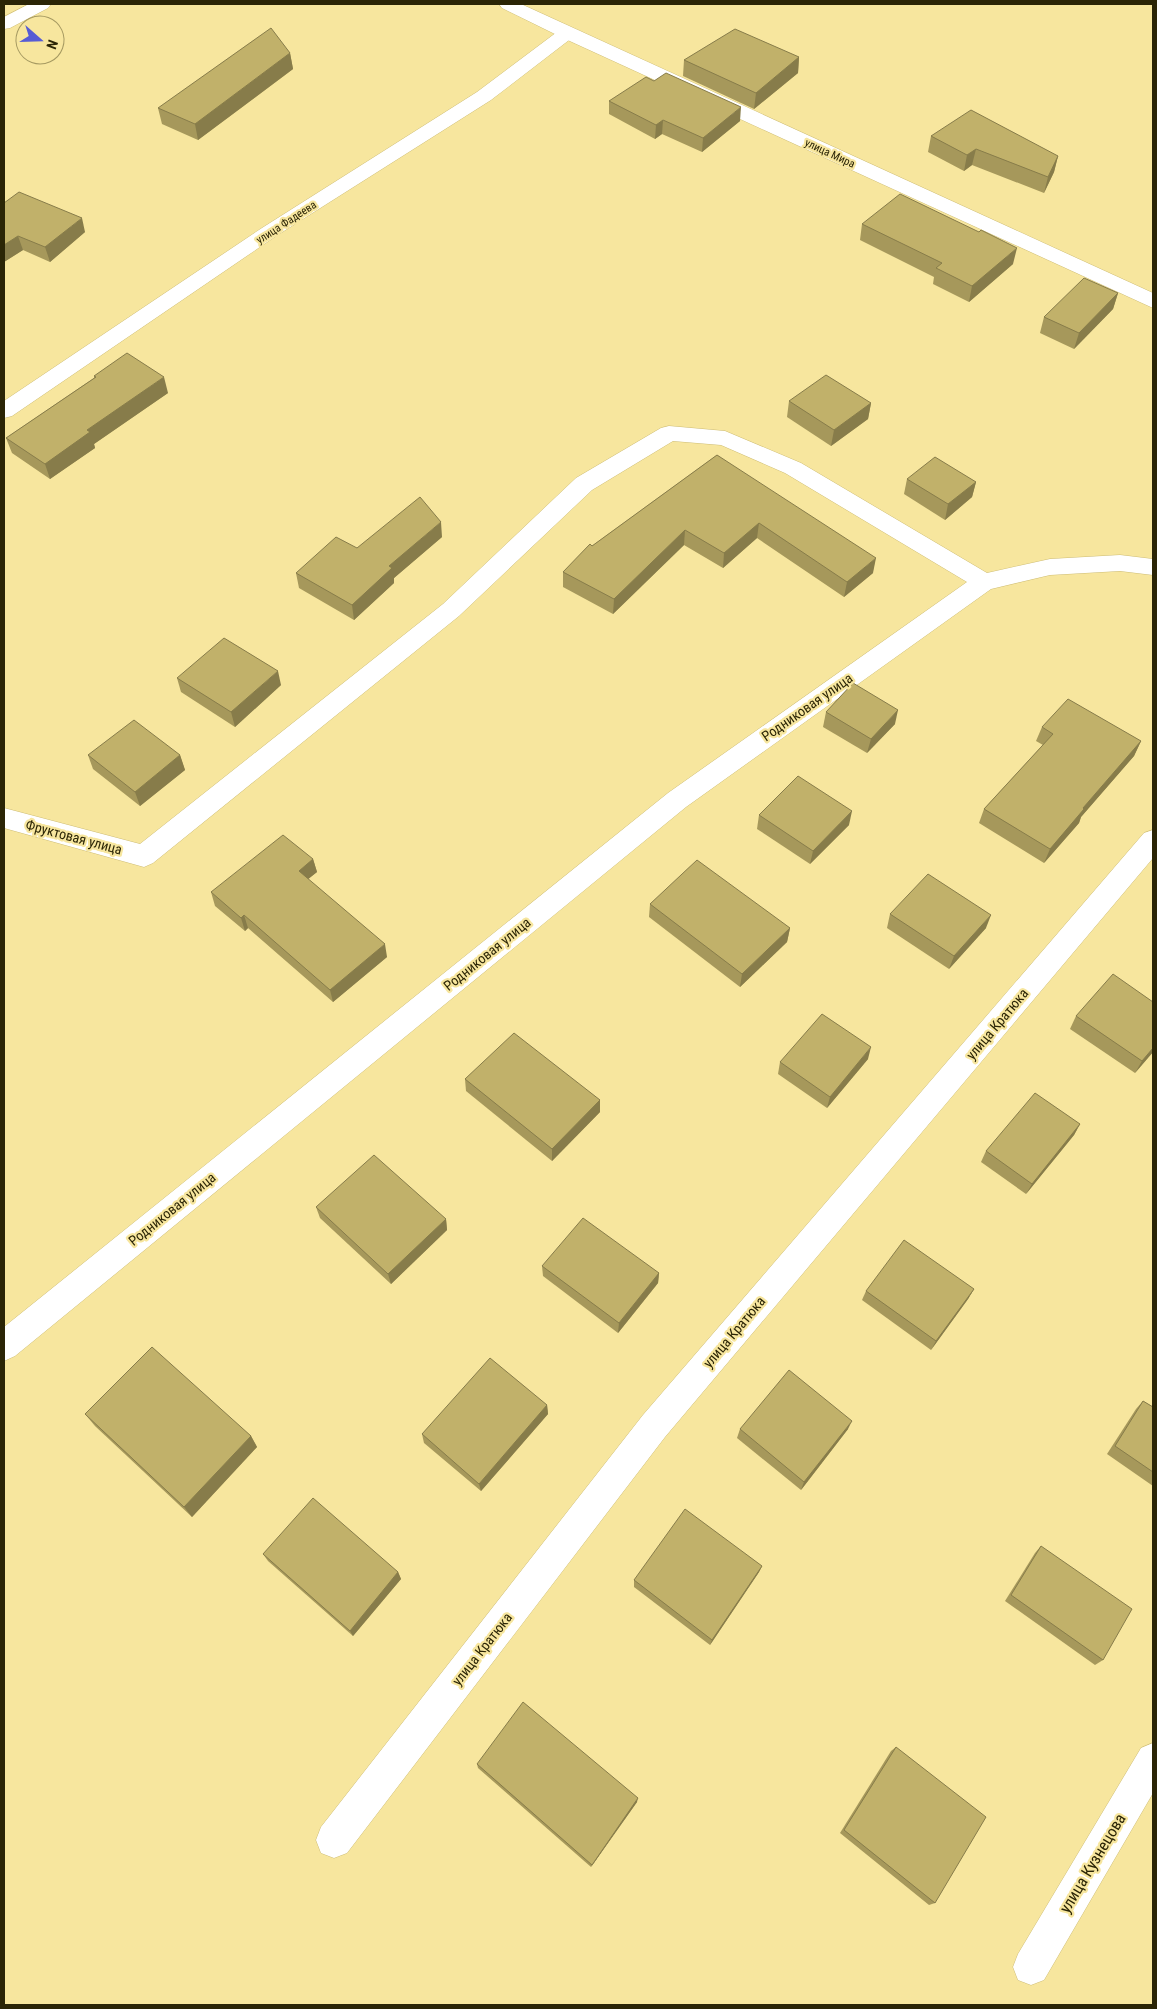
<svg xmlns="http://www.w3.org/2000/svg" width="1157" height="2009" font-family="'Roboto Condensed',sans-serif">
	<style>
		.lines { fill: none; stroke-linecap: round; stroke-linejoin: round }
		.minor-casing { stroke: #cebd75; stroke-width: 1 }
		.tertiary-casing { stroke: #cebd75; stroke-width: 1 }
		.minor { fill: #fff; fill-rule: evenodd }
		.tertiary { fill: #fff; fill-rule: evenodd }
		.wall { fill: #a6985b }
		.shaded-wall { fill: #877c4a }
		.building { fill: #c1b16a; stroke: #877c4a }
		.labels { text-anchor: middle; stroke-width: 4.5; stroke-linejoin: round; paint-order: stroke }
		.far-street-label { font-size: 11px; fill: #2b2506; stroke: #f7e69e }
		.street-label { font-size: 14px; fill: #2b2506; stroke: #f7e69e }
		.near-street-label { font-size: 16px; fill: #2b2506; stroke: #f7e69e }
	</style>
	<rect width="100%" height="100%" fill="#f7e69e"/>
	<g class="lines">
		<defs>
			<g id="minor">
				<path d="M29 4H51L48 8 10 28 4 29V17Z"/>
				<path d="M567 28 573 29 576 33 573 37 491 100 276 236 12 416 4 418V401L262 228 477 92 561 29Z"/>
				<path d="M669 426 725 431 801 463 987 573 1050 559 1120 555 1153 559V575L1120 571 1050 575 991 589 686 807 15 1356 4 1361V1327L668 793 967 582 785 473 721 445 673 441 592 490 459 616 153 863 144 867 4 828V808L140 844 443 604 576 478 661 428Z"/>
				<path d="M1153 830V858L665 1437 347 1853 334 1858 321 1853 316 1840 321 1827 643 1415 1144 833Z"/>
				<path d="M1153 1743V1793L1044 1980 1031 1985 1018 1980 1013 1967 1018 1954 1141 1748Z"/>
			</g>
			<path id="tertiary" d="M499 4H521L1153 293V308L561 37 502 8Z"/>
		</defs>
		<!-- minor casing -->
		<use href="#minor" class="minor-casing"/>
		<!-- tertiary casing -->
		<use href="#tertiary" class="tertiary-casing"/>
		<!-- minor -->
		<use href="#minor" class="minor"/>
		<!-- tertiary -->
		<use href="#tertiary" class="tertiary"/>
	</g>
	<!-- wall -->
	<g class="wall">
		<path d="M290 53 293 69 198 140 162 124 158 108Z"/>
		<path d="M799 57 798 73 754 109 683 76 684 60Z"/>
		<path d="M654 81 740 121 702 152 662 134 655 139 609 114V101Z"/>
		<path d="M931 136 1058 156 1054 172 1044 193 972 165 964 171 928 152Z"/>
		<path d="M4 203 85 232 50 262 23 250 4 262Z"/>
		<path d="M862 224 979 232 1013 264 969 302 933 284 934 277 860 240Z"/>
		<path d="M1118 293 1113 309 1074 349 1040 333 1044 317Z"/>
		<path d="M94 376 168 393 94 444 95 448 50 479 12 453 6 438 94 378Z"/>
		<path d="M789 401 871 403 868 419 831 446 787 417Z"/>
		<path d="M717 455 873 573 844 597 757 538 723 568 684 545 613 614 563 587V572L592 546Z"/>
		<path d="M907 479 976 482 972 497 945 520 904 494Z"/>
		<path d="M442 537 394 578V583L354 620 299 588 296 573 357 548Z"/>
		<path d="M177 678 281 685 235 727 181 692Z"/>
		<path d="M826 712 895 724 867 753 823 727Z"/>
		<path d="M1042 727 1141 741 1134 756 1081 817 1079 823 1044 863 979 823 984 809 1043 745 1036 741Z"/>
		<path d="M88 755H180L185 770 140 806 93 769Z"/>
		<path d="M759 815 849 825 810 864 757 829Z"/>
		<path d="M313 859 317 872 308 879 387 957 333 1002 248 928 245 931 215 906 211 892Z"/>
		<path d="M650 904 790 928 787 942 740 987 649 917Z"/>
		<path d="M890 914 986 928 949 969 887 928Z"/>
		<path d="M1153 1002V1052L1135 1073 1070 1029 1076 1016Z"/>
		<path d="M868 1059 827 1108 778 1074 780 1062Z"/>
		<path d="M465 1079 600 1100V1112L552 1161 466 1091Z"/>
		<path d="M1080 1124 1074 1135 1026 1194 981 1162 986 1151Z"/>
		<path d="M316 1207 446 1219 447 1230 391 1284 320 1218Z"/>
		<path d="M542 1266 659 1273 658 1283 618 1333 543 1276Z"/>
		<path d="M974 1289 968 1299 931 1350 862 1300 866 1291Z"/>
		<path d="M1143 1401 1153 1407V1486L1107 1454 1136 1409Z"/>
		<path d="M547 1405 548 1414 481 1491 424 1443 422 1434Z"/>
		<path d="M85 1414 251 1436 257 1447 192 1517 95 1426Z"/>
		<path d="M740 1429H848L801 1490 737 1438Z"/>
		<path d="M1041 1546 1103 1660 1095 1665 1005 1601 1035 1553Z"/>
		<path d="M263 1554 398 1572 401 1579 353 1636 268 1561Z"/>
		<path d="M762 1566 759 1572 710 1645 634 1587V1580Z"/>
		<path d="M896 1747 935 1903 929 1905 840 1833 891 1751Z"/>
		<path d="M477 1764 637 1802 591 1867 478 1768Z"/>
	</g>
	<!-- shaded-wall -->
	<g class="shaded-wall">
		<path d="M290 53 293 69 198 140 195 124Z"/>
		<path d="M799 57 798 73 754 109 756 93Z"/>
		<path d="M741 107 740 121 702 152 703 138Z"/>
		<path d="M663 120 662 134 655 139 656 125Z"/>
		<path d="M976 149 972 165 964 171 967 155Z"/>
		<path d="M1058 156 1054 172 1044 193 1048 177Z"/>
		<path d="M82 218 85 232 50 262 45 247Z"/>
		<path d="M18 236 23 250 4 262V245Z"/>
		<path d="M1017 248 1013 264 969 302 972 286Z"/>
		<path d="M1118 293 1113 309 1074 349 1079 333Z"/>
		<path d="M164 377 168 393 94 444 95 448 50 479 45 464 87 430Z"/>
		<path d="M871 403 868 419 831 446 834 430Z"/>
		<path d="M976 482 972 497 945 520 948 504Z"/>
		<path d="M441 522 442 537 394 578V583L354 620 352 605 389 566Z"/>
		<path d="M759 523 757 538 723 568 724 553Z"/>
		<path d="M685 530 684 545 613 614 614 599Z"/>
		<path d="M876 558 873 573 844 597 847 582Z"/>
		<path d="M278 671 281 685 235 727 231 712Z"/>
		<path d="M898 710 895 724 867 753 871 739Z"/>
		<path d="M1141 741 1134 756 1081 817 1079 823 1044 863 1050 849 1083 808Z"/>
		<path d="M180 755 185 770 140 806 135 792Z"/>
		<path d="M852 811 849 825 810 864 813 851Z"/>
		<path d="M313 859 317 872 302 884 299 871Z"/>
		<path d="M244 915 248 928 245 931 241 918Z"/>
		<path d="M991 915 986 928 949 969 954 956Z"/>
		<path d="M790 928 787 942 740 987 742 974Z"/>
		<path d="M385 944 387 957 333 1002 330 990Z"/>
		<path d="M871 1047 868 1059 827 1108 830 1097Z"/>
		<path d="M1153 1048V1052L1135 1073 1142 1061Z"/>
		<path d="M600 1100V1112L552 1161V1149Z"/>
		<path d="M1080 1124 1074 1135 1026 1194 1032 1184Z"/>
		<path d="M446 1219 447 1230 391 1284 388 1274Z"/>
		<path d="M659 1273 658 1283 618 1333 619 1323Z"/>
		<path d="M974 1289 968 1299 931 1350 936 1341Z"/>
		<path d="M547 1405 548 1414 481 1491 479 1484Z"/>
		<path d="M852 1421 848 1429 801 1490 804 1482Z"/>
		<path d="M251 1436 257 1447 192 1517 184 1507Z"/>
		<path d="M762 1566 759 1572 710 1645 712 1640Z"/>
		<path d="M398 1572 401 1579 353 1636 350 1631Z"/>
		<path d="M638 1798 637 1802 591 1867 592 1865Z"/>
	</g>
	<!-- building -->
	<g class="building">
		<path d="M271 28 290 53 195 124 158 108Z"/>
		<path d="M735 29 799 57 756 93 684 60Z"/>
		<path d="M666 73 741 107 703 138 663 120 656 125 609 101 646 77 654 81Z"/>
		<path d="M971 110 1058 156 1048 177 976 149 967 155 931 136Z"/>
		<path d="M19 192 82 218 45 247 18 236 4 245V203Z"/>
		<path d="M900 194 979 232 981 230 1017 248 972 286 936 268 942 263 862 224Z"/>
		<path d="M1084 278 1118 293 1079 333 1044 317Z"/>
		<path d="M127 353 164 377 87 430 90 432 45 464 6 438 96 377 94 376Z"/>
		<path d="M826 375 871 403 834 430 789 401Z"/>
		<path d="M717 455 876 558 847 582 759 523 724 553 685 530 614 599 563 572 590 544 592 546Z"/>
		<path d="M935 457 976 482 948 504 907 479Z"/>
		<path d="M420 497 441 522 389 566 392 568 352 605 296 573 336 537 357 548Z"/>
		<path d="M224 638 278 671 231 712 177 678Z"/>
		<path d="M853 683 898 710 871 739 826 712Z"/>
		<path d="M1068 699 1141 741 1083 808 1084 809 1050 849 984 809 1053 734 1042 727Z"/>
		<path d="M134 720 180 755 135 792 88 755Z"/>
		<path d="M798 776 852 811 813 851 759 815Z"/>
		<path d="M283 835 313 859 299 871 385 944 330 990 244 915 241 918 211 892Z"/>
		<path d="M697 860 790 928 742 974 650 904Z"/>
		<path d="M928 874 991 915 954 956 890 914Z"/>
		<path d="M1113 974 1153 1002V1048L1142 1061 1076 1016Z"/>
		<path d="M822 1014 871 1047 830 1097 780 1062Z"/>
		<path d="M514 1033 600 1100 552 1149 465 1079Z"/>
		<path d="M1035 1093 1080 1124 1032 1184 986 1151Z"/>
		<path d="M374 1155 446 1219 388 1274 316 1207Z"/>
		<path d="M583 1218 659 1273 619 1323 542 1266Z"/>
		<path d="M904 1240 974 1289 936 1341 866 1291Z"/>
		<path d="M152 1347 251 1436 184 1507 85 1414Z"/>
		<path d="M490 1358 547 1405 479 1484 422 1434Z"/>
		<path d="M789 1370 852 1421 804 1482 740 1429Z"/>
		<path d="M1143 1401 1153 1407V1472L1115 1446Z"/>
		<path d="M313 1498 398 1572 350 1631 263 1554Z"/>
		<path d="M685 1509 762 1566 712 1640 634 1580Z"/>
		<path d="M1041 1546 1132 1609 1103 1660 1011 1595Z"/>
		<path d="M523 1702 638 1798 592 1865 477 1764Z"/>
		<path d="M896 1747 986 1817 935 1903 844 1830Z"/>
	</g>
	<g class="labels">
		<!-- far-street labels -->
		<g class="far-street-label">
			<text transform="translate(830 153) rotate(25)" y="4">улица Мира</text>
			<text transform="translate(286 222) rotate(-33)" y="4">улица Фадеева</text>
		</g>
		<!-- street labels -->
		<g class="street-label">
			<text transform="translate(807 707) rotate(-35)" y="5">Родниковая улица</text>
			<text transform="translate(74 837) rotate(15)" y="5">Фруктовая улица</text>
			<text transform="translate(487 954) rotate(-39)" y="5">Родниковая улица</text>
			<text transform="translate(997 1024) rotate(-50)" y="5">улица Кратюка</text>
			<text transform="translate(172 1209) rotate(-39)" y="5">Родниковая улица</text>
			<text transform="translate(734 1332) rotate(-50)" y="5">улица Кратюка</text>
			<text transform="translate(482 1649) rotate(-52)" y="5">улица Кратюка</text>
		</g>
		<!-- near-street labels -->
		<g class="near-street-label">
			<text transform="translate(1092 1863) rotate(-59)" y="6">улица Кузнецова</text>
		</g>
	</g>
	<!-- border -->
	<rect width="1157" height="2009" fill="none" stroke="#2b2506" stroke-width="10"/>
	<!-- north arrow -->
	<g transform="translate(40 40) rotate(110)"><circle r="24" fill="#f7e69e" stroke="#a59961"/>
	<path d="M0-4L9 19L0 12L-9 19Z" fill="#575cd4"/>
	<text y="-8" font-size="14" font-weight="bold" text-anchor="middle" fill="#2b2506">N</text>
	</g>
</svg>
